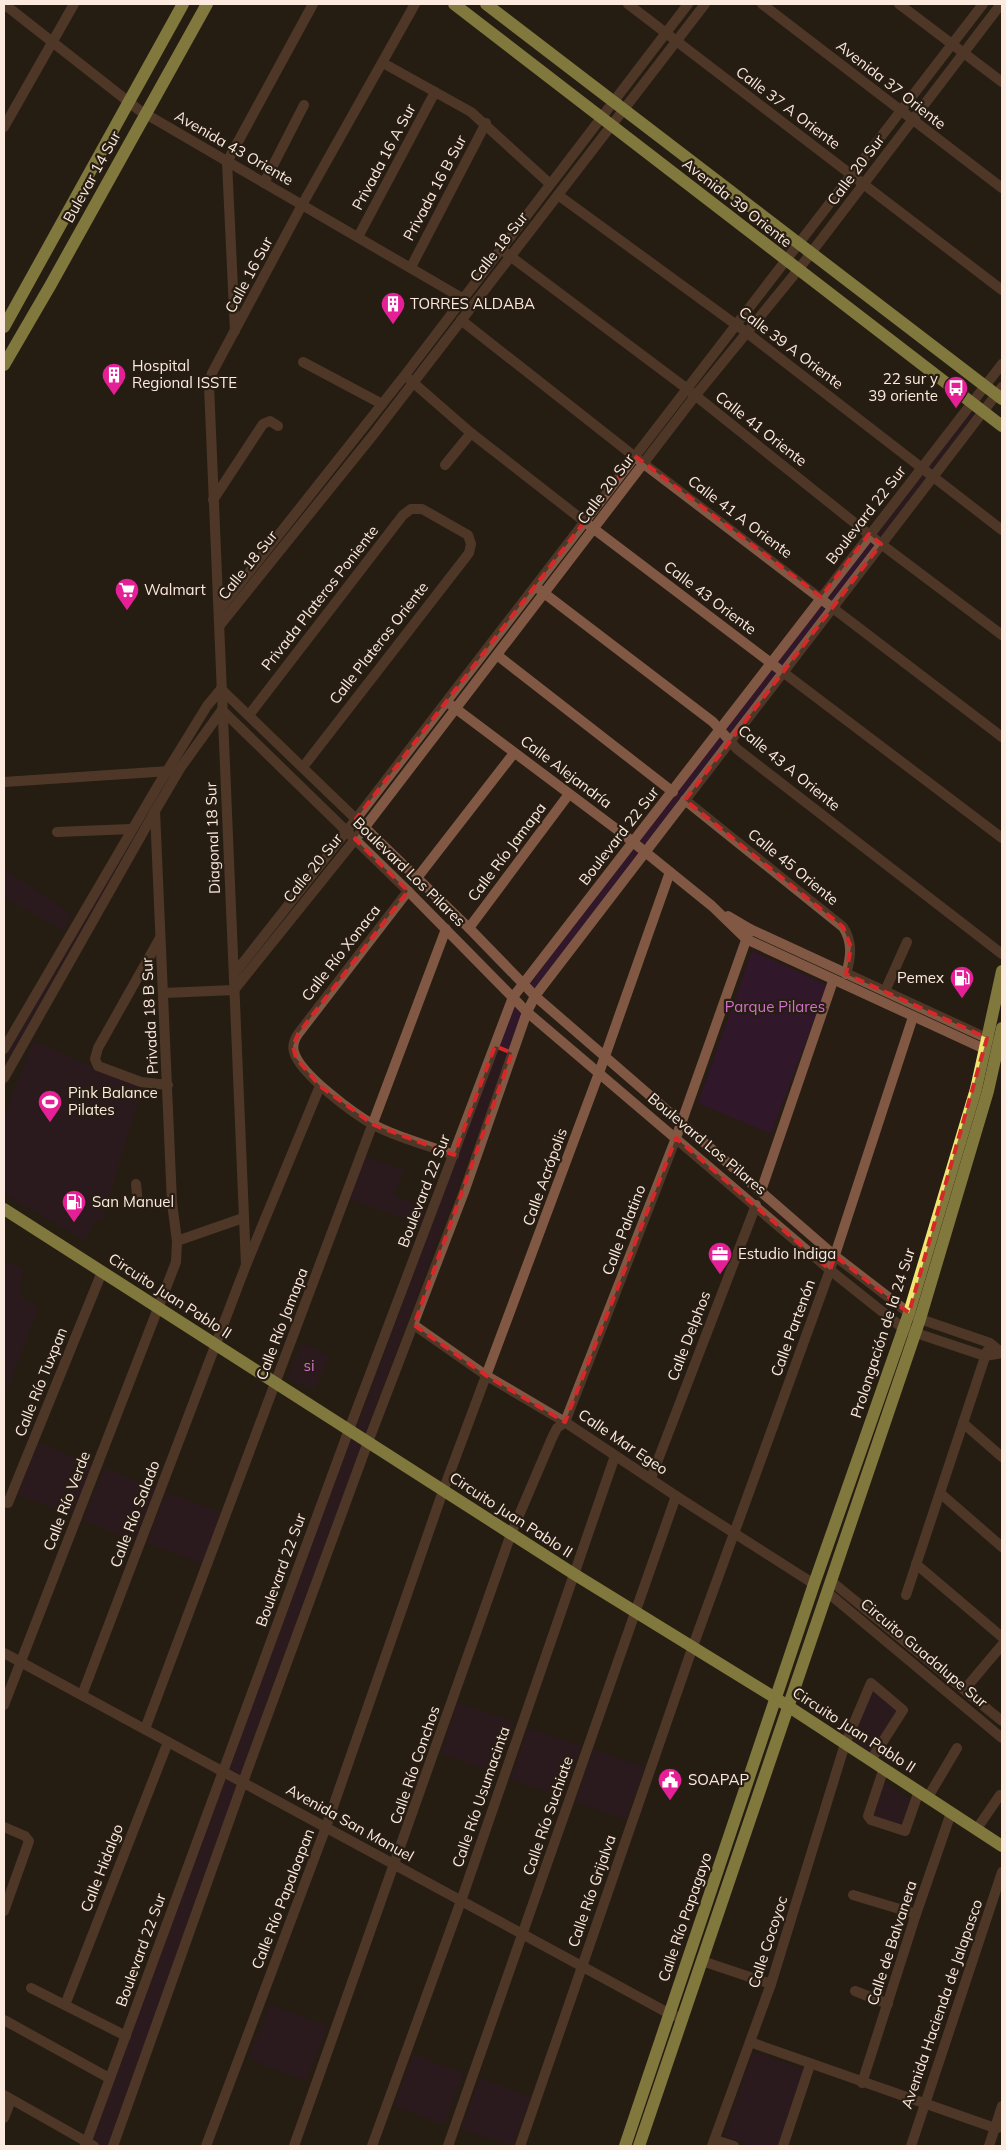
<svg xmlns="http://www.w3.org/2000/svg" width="1006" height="2150" font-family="Mulish,sans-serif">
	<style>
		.green { fill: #30172a }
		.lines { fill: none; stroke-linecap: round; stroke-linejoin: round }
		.minor { stroke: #815844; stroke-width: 10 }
		.major { stroke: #efe671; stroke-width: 12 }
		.marked { fill: none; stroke: #d62828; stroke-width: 4; stroke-dasharray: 10 6; stroke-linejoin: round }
		.labels { text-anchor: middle; stroke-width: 4.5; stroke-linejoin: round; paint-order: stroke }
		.street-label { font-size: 15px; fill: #fbeadd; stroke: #271d13 }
		.poi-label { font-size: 15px; fill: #fbeadd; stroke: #271d13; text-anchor: start }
		.park-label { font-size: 15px; fill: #d470cf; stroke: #271d13 }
	</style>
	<rect width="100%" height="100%" fill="#271d13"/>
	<!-- green -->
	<g class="green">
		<path d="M971 410 976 413 535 992 526 983Z"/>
		<path d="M149 803 159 808 13 1057 6 1050Z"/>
		<path d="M4 869 72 914 64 931 4 897Z"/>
		<path d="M752 951 827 985 771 1134 698 1103Z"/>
		<path d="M514 1003 523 1015 365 1434 357 1427Z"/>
		<path d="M33 1041 142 1088 102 1221 95 1220 86 1241 6 1195 4 1192V1117Z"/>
		<path d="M364 1156 404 1170 394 1195 426 1208 421 1225 350 1199Z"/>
		<path d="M4 1261 23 1269 19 1296 38 1307 4 1399Z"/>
		<path d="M303 1343 330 1356 314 1390 287 1377Z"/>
		<path d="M347 1435 366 1447 113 2146H85Z"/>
		<path d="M38 1443 93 1464 73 1515 18 1495Z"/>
		<path d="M104 1468 155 1489 134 1541 83 1520Z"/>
		<path d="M166 1492 223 1513 203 1564 147 1543Z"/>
		<path d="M872 1685 901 1710 870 1757 852 1745Z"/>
		<path d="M457 1703 514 1722 497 1773 441 1754Z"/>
		<path d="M528 1728 581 1746 563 1797 511 1779Z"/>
		<path d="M593 1749 645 1767 626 1820 575 1802Z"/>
		<path d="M882 1781 914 1802 905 1829 870 1818Z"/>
		<path d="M270 2004 328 2027 306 2081 248 2058Z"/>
		<path d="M753 2052 806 2070 780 2146H752L724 2137Z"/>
		<path d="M413 2054 464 2073 444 2125 394 2106Z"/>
		<path d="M480 2078 531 2097 513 2146 461 2129Z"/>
	</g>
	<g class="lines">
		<!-- minor -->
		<g class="minor">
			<path d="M4 4 139 110 462 298"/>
			<path d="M628 4 1002 290"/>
			<path d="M762 4 1002 188"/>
			<path d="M899 4 1002 82"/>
			<path d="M383 63 471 112 549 183"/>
			<path d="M4 127 74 4"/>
			<path d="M264 183 304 105"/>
			<path d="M558 195 746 332 1002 530"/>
			<path d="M358 237 435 92"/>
			<path d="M506 253 686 388 881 544 1002 635"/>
			<path d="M411 267 486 123"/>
			<path d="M461 320 644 464 1002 737"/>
			<path d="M235 331 227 162 313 4"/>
			<path d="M303 362 382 404"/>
			<path d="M409 379 471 433 594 529 1002 838"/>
			<path d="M445 465 471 433"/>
			<path d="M213 500 263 424 270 421 278 426"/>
			<path d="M540 590 713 722 737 749 1002 954"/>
			<path d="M220 609 405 375 688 4"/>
			<path d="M220 625 373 435 705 4"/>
			<path d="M497 655 673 792"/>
			<path d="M221 689 469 928 535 996 835 1256 909 1313 920 1319 990 1343 1002 1353"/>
			<path d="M451 705 623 834 712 906 746 939 1002 1057"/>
			<path d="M222 710 408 891 527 1012 830 1270 904 1329 985 1356 1002 1353"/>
			<path d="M249 715 403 515 411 509H422L468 535 471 544 469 553 303 767"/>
			<path d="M4 782 170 771"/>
			<path d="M685 800 843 927C853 942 851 957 846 974"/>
			<path d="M57 832 131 829"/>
			<path d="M417 878 514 753"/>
			<path d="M408 891 298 1034C294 1040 292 1045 294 1052 300 1074 354 1114 374 1125 398 1138 428 1145 454 1155"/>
			<path d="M728 916 750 929 993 1041"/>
			<path d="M469 928 569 794"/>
			<path d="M160 938 98 1048 95 1059 98 1066 141 1082 168 1085"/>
			<path d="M234 974 356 819 983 4"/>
			<path d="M885 991 907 942"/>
			<path d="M164 993 234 990 365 827 695 396 798 270 1001 4"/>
			<path d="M4 1049 156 789 207 706 221 689"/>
			<path d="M4 1078 155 811 181 767 222 710"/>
			<path d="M136 1184 138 1204 172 1203"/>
			<path d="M761 1191 833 981"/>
			<path d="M177 1241 243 1218"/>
			<path d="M246 1265 209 385 212 373 302 205 415 4"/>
			<path d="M414 1325 487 1376 565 1422 676 1496 814 1584"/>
			<path d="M963 1423 1002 1457"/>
			<path d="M651 1478 756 1205"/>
			<path d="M940 1493 1002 1547"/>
			<path d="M8 1503 102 1272"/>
			<path d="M916 1564 1002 1637"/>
			<path d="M831 1581 1002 1721"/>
			<path d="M827 1592 1002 1738"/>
			<path d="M906 1595 987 1351"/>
			<path d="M4 1653 670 2014 683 2019"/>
			<path d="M965 1689 1002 1645"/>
			<path d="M82 1695 246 1265 320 1086"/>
			<path d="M4 1705 176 1262 177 1241 172 1203 155 811"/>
			<path d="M145 1729 446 929"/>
			<path d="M884 1768 868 1816 871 1820 905 1831 919 1791"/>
			<path d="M928 1797 957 1748"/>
			<path d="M4 1827 25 1836 29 1841 4 1911"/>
			<path d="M976 1830 1000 1795"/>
			<path d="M853 1895 916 1914"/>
			<path d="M702 1961 771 1984"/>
			<path d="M31 1988 126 2036"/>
			<path d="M855 1991 888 2004"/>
			<path d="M65 2005 168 1742"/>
			<path d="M4 2020 109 2078"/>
			<path d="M750 2042 995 2128 1002 2127"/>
			<path d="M862 2083 916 1914 951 1813"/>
			<path d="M4 2095 94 2146"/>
			<path d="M4 2118 11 2100"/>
			<path d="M715 2140 734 2146"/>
			<path d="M85 2146 347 1435 513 997 1002 364"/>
			<path d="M113 2146 243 1782 368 1442 464 1192 527 1012 535 996 1002 387"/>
			<path d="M206 2146 326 1827 443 1491 599 1073 670 872"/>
			<path d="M294 2146 511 1534 552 1438 557 1428 565 1422 676 1138 750 929"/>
			<path d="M372 2146 461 1901 615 1456"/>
			<path d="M448 2146 676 1496"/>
			<path d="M520 2146 693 1646 830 1270 913 1017"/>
			<path d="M712 2146 771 1984 845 1744 871 1683 903 1710 871 1760"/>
			<path d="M783 2146 810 2065"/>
			<path d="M911 2146 1002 1872"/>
			<path d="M989 2146 1002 2106"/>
		</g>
		<!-- major -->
		<g class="major">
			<path d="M454 4 1002 426"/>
			<path d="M486 4 1002 399"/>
			<path d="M4 327 183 4"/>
			<path d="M4 365 50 286 207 4"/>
			<path d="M4 1209 574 1574 777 1699 1002 1846"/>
			<path d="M625 2146 814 1584 909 1313 976 1089 1002 971"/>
			<path d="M639 2146 920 1319 988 1091 1002 1028"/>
		</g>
	</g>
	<!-- marked area -->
	<path d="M0 0H1006V2150H0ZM635 456 821 597 869 534 881 544 685 800 843 927 851 947 846 974 987 1038 909 1313 835 1256 830 1270 676 1138 565 1422 487 1376 414 1325 512 1053 495 1046 454 1155 374 1125 320 1086 296 1058 293 1046 298 1034 408 891 355 839 365 827 356 819Z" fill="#271d13" fill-opacity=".55" fill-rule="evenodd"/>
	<path class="marked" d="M635 456 821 597 869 534 881 544 685 800 843 927 851 947 846 974 987 1038 909 1313 835 1256 830 1270 676 1138 565 1422 487 1376 414 1325 512 1053 495 1046 454 1155 374 1125 320 1086 296 1058 293 1046 298 1034 408 891 355 839 365 827 356 819Z"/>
	<!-- icons -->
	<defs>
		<symbol id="building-pin" viewBox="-11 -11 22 30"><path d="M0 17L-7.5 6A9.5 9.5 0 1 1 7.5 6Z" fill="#e51f96" stroke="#271d13"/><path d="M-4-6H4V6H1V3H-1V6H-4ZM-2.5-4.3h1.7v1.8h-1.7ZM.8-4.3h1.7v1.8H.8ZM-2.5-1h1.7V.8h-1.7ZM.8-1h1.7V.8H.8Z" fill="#fff"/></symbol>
		<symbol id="bus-pin" viewBox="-11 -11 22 30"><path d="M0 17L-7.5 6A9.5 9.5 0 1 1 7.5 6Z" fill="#e51f96" stroke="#271d13"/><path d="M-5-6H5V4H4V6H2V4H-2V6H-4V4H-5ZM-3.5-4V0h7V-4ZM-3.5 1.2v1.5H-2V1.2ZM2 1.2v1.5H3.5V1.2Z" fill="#fff"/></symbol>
		<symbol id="supermarket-pin" viewBox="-11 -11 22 30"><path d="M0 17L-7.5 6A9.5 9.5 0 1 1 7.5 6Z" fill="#e51f96" stroke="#271d13"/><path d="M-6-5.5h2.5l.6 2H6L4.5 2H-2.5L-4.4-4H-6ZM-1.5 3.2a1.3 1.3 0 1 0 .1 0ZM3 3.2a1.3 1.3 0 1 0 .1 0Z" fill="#fff"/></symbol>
		<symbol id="fuel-pin" viewBox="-11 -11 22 30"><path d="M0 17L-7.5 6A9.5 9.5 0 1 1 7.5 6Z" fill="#e51f96" stroke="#271d13"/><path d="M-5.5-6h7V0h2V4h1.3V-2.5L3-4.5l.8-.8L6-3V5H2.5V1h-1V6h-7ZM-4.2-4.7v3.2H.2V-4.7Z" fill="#fff"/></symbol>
		<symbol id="stadium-pin" viewBox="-11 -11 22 30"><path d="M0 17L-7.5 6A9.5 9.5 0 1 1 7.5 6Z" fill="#e51f96" stroke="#271d13"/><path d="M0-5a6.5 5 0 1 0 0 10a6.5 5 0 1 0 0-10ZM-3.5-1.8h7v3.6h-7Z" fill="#fff"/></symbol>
		<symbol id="office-pin" viewBox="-11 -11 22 30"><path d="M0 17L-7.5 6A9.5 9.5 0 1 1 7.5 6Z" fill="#e51f96" stroke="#271d13"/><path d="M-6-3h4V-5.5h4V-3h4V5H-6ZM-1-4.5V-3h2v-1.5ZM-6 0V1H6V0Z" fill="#fff"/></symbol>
		<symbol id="civic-pin" viewBox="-11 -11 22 30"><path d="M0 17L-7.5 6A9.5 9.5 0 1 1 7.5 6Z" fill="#e51f96" stroke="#271d13"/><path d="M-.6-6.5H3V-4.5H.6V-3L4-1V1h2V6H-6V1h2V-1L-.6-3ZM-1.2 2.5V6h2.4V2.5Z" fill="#fff"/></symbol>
	</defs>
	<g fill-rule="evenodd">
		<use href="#building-pin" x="379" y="290" width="28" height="38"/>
		<use href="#building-pin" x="100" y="361" width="28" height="38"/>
		<use href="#bus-pin" x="942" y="374" width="28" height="38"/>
		<use href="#supermarket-pin" x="113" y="576" width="28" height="38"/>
		<use href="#fuel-pin" x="948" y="964" width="28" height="38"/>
		<use href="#stadium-pin" x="36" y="1088" width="28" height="38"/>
		<use href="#fuel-pin" x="60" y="1188" width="28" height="38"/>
		<use href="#office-pin" x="706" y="1240" width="28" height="38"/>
		<use href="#civic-pin" x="656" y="1766" width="28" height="38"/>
	</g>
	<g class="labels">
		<!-- street labels -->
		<g class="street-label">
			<text transform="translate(891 85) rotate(38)" y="5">Avenida 37 Oriente</text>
			<text transform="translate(788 108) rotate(37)" y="5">Calle 37 A Oriente</text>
			<text transform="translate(234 148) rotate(30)" y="5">Avenida 43 Oriente</text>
			<text transform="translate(384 157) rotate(-62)" y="5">Privada 16 A Sur</text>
			<text transform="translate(856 170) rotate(-53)" y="5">Calle 20 Sur</text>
			<text transform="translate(92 177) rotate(-61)" y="5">Bulevar 14 Sur</text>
			<text transform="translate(435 188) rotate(-62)" y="5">Privada 16 B Sur</text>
			<text transform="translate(737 203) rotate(38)" y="5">Avenida 39 Oriente</text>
			<text transform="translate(499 247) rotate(-52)" y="5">Calle 18 Sur</text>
			<text transform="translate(249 275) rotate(-62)" y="5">Calle 16 Sur</text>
			<text transform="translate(791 348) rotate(37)" y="5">Calle 39 A Oriente</text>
			<text transform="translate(761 429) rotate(38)" y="5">Calle 41 Oriente</text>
			<text transform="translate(606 489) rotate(-53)" y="5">Calle 20 Sur</text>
			<text transform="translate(866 515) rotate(-52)" y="5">Boulevard 22 Sur</text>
			<text transform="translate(740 517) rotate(37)" y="5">Calle 41 A Oriente</text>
			<text transform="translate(248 565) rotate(-51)" y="5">Calle 18 Sur</text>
			<text transform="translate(320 598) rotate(-52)" y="5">Privada Plateros Poniente</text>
			<text transform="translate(710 598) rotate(37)" y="5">Calle 43 Oriente</text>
			<text transform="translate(379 643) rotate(-52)" y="5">Calle Plateros Oriente</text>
			<text transform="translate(789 768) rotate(39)" y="5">Calle 43 A Oriente</text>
			<text transform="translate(566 772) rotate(37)" y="5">Calle Alejandría</text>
			<text transform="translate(619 836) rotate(-52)" y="5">Boulevard 22 Sur</text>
			<text transform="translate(213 838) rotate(-92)" y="5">Diagonal 18 Sur</text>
			<text transform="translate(507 852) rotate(-53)" y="5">Calle Río Jamapa</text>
			<text transform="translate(793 867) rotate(39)" y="5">Calle 45 Oriente</text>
			<text transform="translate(313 868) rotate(-51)" y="5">Calle 20 Sur</text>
			<text transform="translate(409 872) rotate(44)" y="5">Boulevard Los Pilares</text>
			<text transform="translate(341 953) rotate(-52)" y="5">Calle Río Xonaca</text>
			<text transform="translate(150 1016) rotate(-93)" y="5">Privada 18 B Sur</text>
			<text transform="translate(707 1144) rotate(40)" y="5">Boulevard Los Pilares</text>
			<text transform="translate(545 1177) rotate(-70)" y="5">Calle Acrópolis</text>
			<text transform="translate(424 1191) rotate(-69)" y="5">Boulevard 22 Sur</text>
			<text transform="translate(624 1230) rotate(-69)" y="5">Calle Palatino</text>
			<text transform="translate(170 1296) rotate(33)" y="5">Circuito Juan Pablo II</text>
			<text transform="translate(282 1324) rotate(-69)" y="5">Calle Río Jamapa</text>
			<text transform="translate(793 1328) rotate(-70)" y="5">Calle Partenón</text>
			<text transform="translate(883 1333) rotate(-72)" y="5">Prolongación de la 24 Sur</text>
			<text transform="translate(689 1336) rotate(-69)" y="5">Calle Delphos</text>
			<text transform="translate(41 1382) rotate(-68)" y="5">Calle Río Tuxpan</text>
			<text transform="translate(623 1442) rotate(34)" y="5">Calle Mar Egeo</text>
			<text transform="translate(67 1501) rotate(-69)" y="5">Calle Río Verde</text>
			<text transform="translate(135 1514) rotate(-69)" y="5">Calle Río Salado</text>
			<text transform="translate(511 1515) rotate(33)" y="5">Circuito Juan Pablo II</text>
			<text transform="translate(281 1570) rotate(-70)" y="5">Boulevard 22 Sur</text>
			<text transform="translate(924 1653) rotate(40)" y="5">Circuito Guadalupe Sur</text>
			<text transform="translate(854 1730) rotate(33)" y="5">Circuito Juan Pablo II</text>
			<text transform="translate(415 1765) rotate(-71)" y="5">Calle Río Conchos</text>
			<text transform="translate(481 1797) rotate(-71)" y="5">Calle Río Usumacinta</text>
			<text transform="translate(548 1816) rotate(-71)" y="5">Calle Río Suchiate</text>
			<text transform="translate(350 1823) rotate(29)" y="5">Avenida San Manuel</text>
			<text transform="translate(102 1868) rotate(-69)" y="5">Calle Hidalgo</text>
			<text transform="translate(592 1891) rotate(-71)" y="5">Calle Río Grijalva</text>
			<text transform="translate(283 1899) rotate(-69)" y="5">Calle Río Papaloapan</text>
			<text transform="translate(685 1917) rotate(-71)" y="5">Calle Río Papagayo</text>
			<text transform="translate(768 1942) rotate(-72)" y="5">Calle Cocoyoc</text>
			<text transform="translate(892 1943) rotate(-72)" y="5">Calle de Balvanera</text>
			<text transform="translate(141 1950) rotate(-70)" y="5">Boulevard 22 Sur</text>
			<text transform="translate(942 2004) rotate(-71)" y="5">Avenida Hacienda de Jalapasco</text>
		</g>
		<!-- poi labels -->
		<g class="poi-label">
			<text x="410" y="309">TORRES ALDABA</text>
			<text x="132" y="371">Hospital<tspan x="132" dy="17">Regional ISSTE</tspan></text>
			<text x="938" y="384" text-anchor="end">22 sur y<tspan x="938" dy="17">39 oriente</tspan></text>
			<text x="144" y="595">Walmart</text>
			<text x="944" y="983" text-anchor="end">Pemex</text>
			<text x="68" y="1098">Pink Balance<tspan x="68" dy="17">Pilates</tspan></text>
			<text x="92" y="1207">San Manuel</text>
			<text x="738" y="1259">Estudio Indiga</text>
			<text x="688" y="1785">SOAPAP</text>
		</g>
		<!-- park labels -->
		<g class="park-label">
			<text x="775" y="1012">Parque Pilares</text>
			<text x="309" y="1371">si</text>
		</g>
	</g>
	<!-- border -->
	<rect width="1006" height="2150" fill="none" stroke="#fbeadd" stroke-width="10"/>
</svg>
